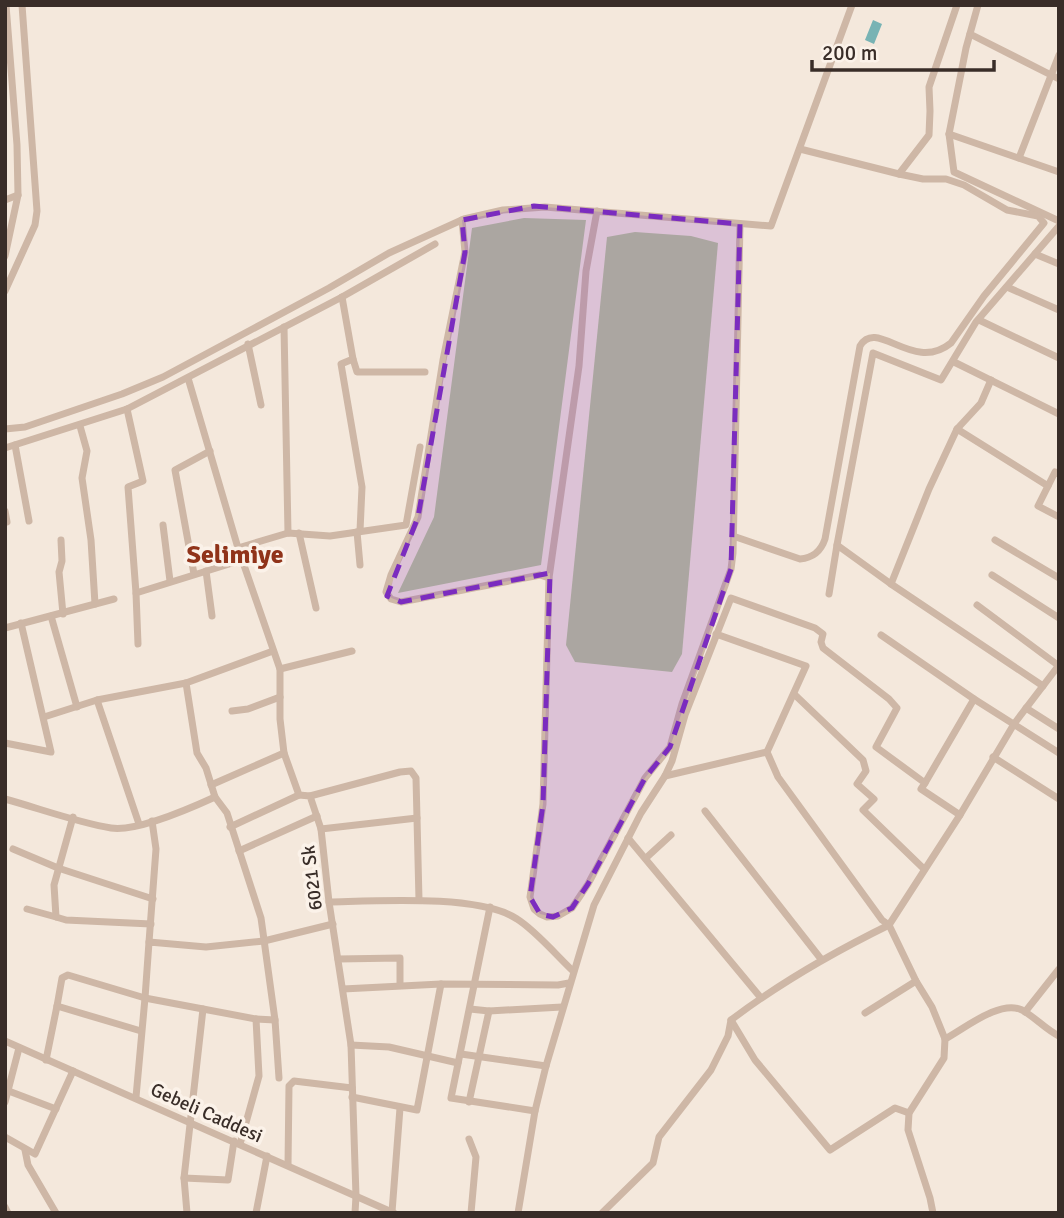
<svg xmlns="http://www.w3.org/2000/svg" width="1064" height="1218" font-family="Signika,sans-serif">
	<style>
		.green { fill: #b7c59a }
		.water { fill: #78b3b4 }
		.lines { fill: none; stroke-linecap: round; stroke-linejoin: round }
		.minor { stroke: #ceb7a6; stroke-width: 7 }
		.marked { fill: #7b2cbf; fill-opacity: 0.2; stroke: #7b2cbf; stroke-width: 5; stroke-dasharray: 14 9; stroke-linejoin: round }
		.labels { text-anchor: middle; stroke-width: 7; stroke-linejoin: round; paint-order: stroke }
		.street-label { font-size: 19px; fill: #392d28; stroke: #fbf2e9 }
		.district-label { font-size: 26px; font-weight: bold; fill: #903319; stroke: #fbf2e9 }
	</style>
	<rect width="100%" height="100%" fill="#f4e8dc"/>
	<!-- green -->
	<g class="green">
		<path d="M524 218 586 220 541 565 398 593 434 517 472 228Z"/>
		<path d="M635 232 691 236 718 243 682 654 672 672 575 662 566 645 607 237Z"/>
	</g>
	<!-- water -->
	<path class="water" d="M873 20 882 24 874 44 865 40Z"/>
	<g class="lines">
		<!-- minor -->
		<g class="minor">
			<path d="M978 5 966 48 949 134 954 172 1059 221"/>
			<path d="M970 34 1059 79"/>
			<path d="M949 134 1059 172"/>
			<path d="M1019 158 1059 55"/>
			<path d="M899 174 929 135 930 111 929 87 957 5"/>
			<path d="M5 200 18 195"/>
			<path d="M462 220 465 252 443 360 418 517 391 575 386 592 391 599 401 602 540 575 549 578 543 804 530 897 534 909 540 914 547 917 558 916 572 908 588 884 645 778 670 747 682 704 731 569 733 553 740 224"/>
			<path d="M1035 254 1059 264"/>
			<path d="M5 256 18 195 17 145 6 5"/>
			<path d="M1007 287 1059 310"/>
			<path d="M5 291 35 225 37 211 22 5"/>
			<path d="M342 297 353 359 341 364 362 487 360 531"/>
			<path d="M979 320 1059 358"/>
			<path d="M284 327 288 533"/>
			<path d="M248 344 261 405"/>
			<path d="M353 359 357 372H425"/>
			<path d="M954 362 1059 414"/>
			<path d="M188 378 238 548 280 669V719L284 753 299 795 310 796 321 829 329 902 351 1045 356 1196 355 1213"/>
			<path d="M127 409 143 481 128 487 136 593"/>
			<path d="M80 426 87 451 82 478 91 540 95 604"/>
			<path d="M5 429 25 427 122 394 163 377 329 288 389 253 464 219 503 210 545 207 771 226 852 5"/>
			<path d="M957 429 981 403 991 380"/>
			<path d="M15 445 29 521"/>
			<path d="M5 448 127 409 342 297 435 244"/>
			<path d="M1059 474 1055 472 1038 506 1059 517"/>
			<path d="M5 511 7 522"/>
			<path d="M163 525 170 581"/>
			<path d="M357 532 360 565"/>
			<path d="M299 533 316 608"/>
			<path d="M733 536 800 559C813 558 821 551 825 539L860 346C877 317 913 374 951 343L984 296 1044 223 1038 216 1007 210 964 185 946 179H923L899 174 800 149"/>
			<path d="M61 540 62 561 59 572 63 614"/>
			<path d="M995 540 1059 578"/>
			<path d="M837 545 873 353 941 380 976 322 1059 226"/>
			<path d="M238 548 288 533 330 536 406 525 420 447"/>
			<path d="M206 571 212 616"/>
			<path d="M194 574 175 470 210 451"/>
			<path d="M992 575 1059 618"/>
			<path d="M549 578 579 366 586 271 597 211"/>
			<path d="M891 584 929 489 957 429 1048 486"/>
			<path d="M829 594 837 545 891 584 1043 686"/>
			<path d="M977 605 1059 666"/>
			<path d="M51 616 77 707"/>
			<path d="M5 628 114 599"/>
			<path d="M881 635 974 699 1059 753"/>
			<path d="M138 644 136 593 242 560"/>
			<path d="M280 669 352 651"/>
			<path d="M186 683 197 753 206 768 215 797 227 813 261 918 275 1020 256 1019 259 1076 240 1144"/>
			<path d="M794 694 863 760 866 771 857 784 874 799 863 810 924 869"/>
			<path d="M97 700 139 824"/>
			<path d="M1026 708 1059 729"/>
			<path d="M232 711 248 709 280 697"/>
			<path d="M44 717 97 700 186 683 273 651"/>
			<path d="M5 743 51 752 21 623"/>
			<path d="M993 757 1059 799"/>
			<path d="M665 776 767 752"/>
			<path d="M925 783 974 699"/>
			<path d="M211 785 284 753"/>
			<path d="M310 796 400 772 411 771 416 778 419 900"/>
			<path d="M5 799C38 808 79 823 111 828 137 832 191 808 215 797"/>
			<path d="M705 811 821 959"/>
			<path d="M73 817 54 885 56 917 66 920 151 924"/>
			<path d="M230 827 299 795"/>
			<path d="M321 829 417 818"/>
			<path d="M628 838 761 998"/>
			<path d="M13 849 58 868 153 899"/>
			<path d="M239 851 317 816"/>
			<path d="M646 858 671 835"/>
			<path d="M329 902C375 901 480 894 517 919 535 930 557 956 573 971"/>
			<path d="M490 907 451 1098 535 1111"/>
			<path d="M27 909 56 917"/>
			<path d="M149 942 156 849 152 821"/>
			<path d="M338 959 400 958V985"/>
			<path d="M343 989 441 984 558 985 569 983"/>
			<path d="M57 1006 62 978 68 975 145 998 149 942 206 947 264 941 333 924"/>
			<path d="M470 1009 489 1011 562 1007"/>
			<path d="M1025 1012 1059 969"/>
			<path d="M865 1013 916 981"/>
			<path d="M275 1020 279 1078"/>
			<path d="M731 1020 755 1060 830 1150 895 1108 909 1113"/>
			<path d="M945 1039C964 1029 1000 999 1022 1010 1035 1017 1045 1029 1059 1036"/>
			<path d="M5 1041 394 1213"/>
			<path d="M351 1045 389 1047 458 1063"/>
			<path d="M461 1054 546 1066"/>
			<path d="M46 1060 57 1006 141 1031"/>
			<path d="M6 1090 56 1109"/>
			<path d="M136 1097 145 998 203 1009"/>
			<path d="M352 1097 417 1110 441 984"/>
			<path d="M5 1102 19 1048"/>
			<path d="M469 1102 489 1011"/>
			<path d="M5 1137 35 1154 73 1071"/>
			<path d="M469 1139 476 1157 471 1213"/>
			<path d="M25 1150 28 1165 56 1213"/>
			<path d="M288 1165 289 1086 294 1081 352 1088"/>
			<path d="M184 1178 228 1180 234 1141"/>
			<path d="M5 1207 8 1213"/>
			<path d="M392 1212 400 1108"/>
			<path d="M187 1213 184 1178 203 1009 256 1019"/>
			<path d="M256 1213 267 1156"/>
			<path d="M518 1213 535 1111 546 1066 594 905 641 813 665 776 672 761 685 715 731 598 815 628 823 634 821 642 823 648 889 699 897 708 876 747 925 783 921 789 960 815"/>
			<path d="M602 1213 653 1163 659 1137 711 1070 728 1036 731 1020C781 982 832 953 889 925L882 920 778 777 767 752 806 666 716 634"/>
			<path d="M933 1213 930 1198 908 1130 909 1113 944 1058 945 1039 932 1007 916 981 889 925 960 815 1014 724 1059 665"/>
		</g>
	</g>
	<!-- marked area -->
	<path class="marked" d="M534 206 740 224 731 569 670 747 645 778 588 884 572 908 553 917 540 914 530 897 543 804 550 573 401 602 387 596 418 517 465 252 462 220Z"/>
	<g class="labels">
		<!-- street labels -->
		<g class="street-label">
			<text transform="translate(311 878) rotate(-97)" y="7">6021 Sk</text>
			<text transform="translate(207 1112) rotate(24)" y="7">Gebeli Caddesi</text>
		</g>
		<!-- district labels -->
		<g class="district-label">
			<text x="235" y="563">Selimiye</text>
		</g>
	</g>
	<!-- border -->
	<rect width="1064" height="1218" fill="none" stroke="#392d28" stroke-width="14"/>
	<!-- scale -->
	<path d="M812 60v10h182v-10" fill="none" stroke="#392d28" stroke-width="3.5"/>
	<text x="822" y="60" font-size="21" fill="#392d28" stroke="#fbf2e9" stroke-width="5" paint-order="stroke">200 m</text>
</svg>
